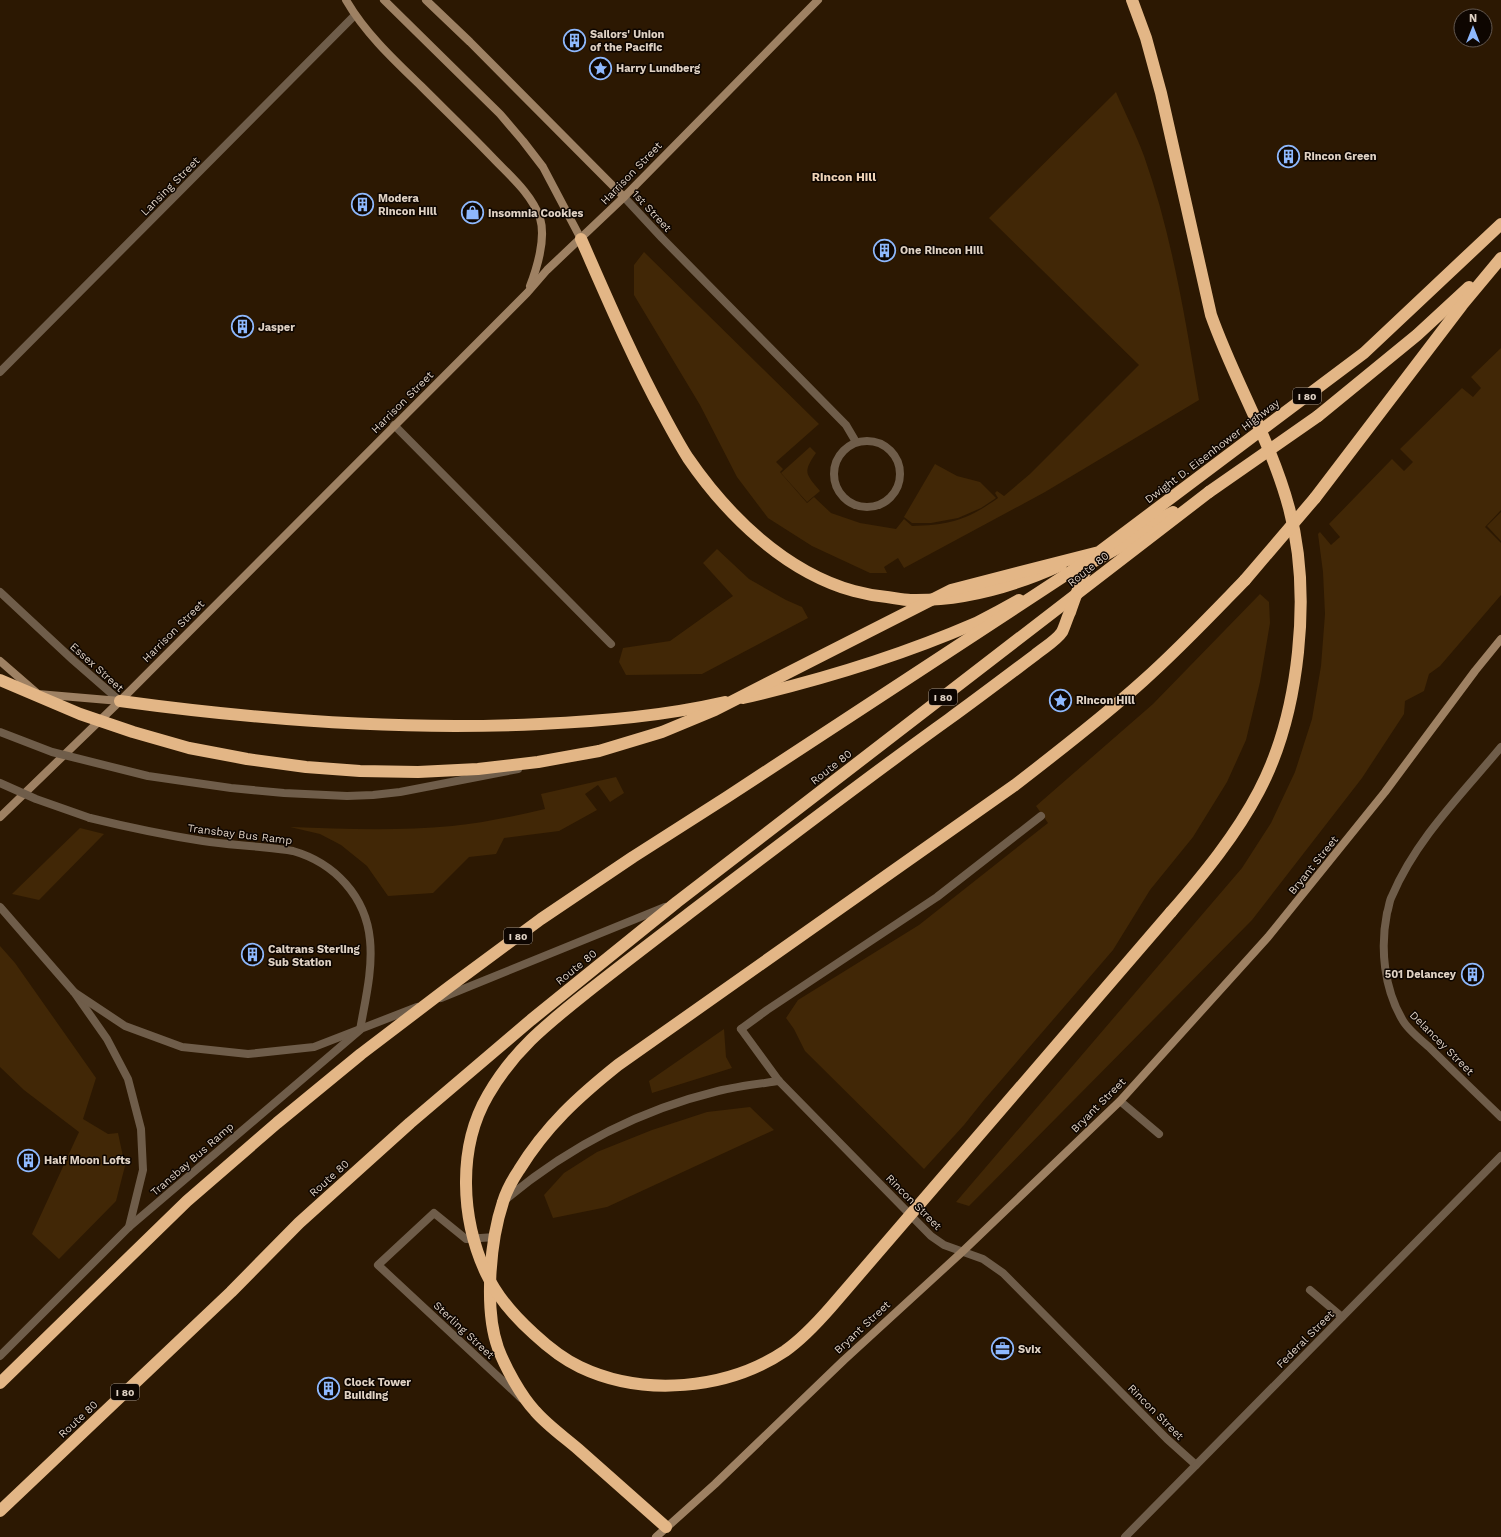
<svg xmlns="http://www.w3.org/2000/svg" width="1501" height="1537" font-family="'Work Sans',sans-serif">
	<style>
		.green { fill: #412706 }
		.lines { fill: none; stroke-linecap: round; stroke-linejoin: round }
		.lane { stroke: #6f5d4a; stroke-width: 8 }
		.street { stroke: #6f5d4a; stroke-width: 8 }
		.secondary { stroke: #9e8163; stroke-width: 8 }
		.highway { stroke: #e3b686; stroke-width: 12 }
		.lane-bridge { stroke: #6f5d4a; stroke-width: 8 }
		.highway-bridge { stroke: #e3b686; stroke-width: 12 }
		.labels { text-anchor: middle; stroke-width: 3; stroke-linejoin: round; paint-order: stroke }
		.shield { fill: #0e0601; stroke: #a09489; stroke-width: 1 }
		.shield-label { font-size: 10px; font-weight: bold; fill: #dfd1c3 }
		.poi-label { font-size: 11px; font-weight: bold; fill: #dfd1c3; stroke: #0e0601; text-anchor: start }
		.street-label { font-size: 11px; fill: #dfd1c3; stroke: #0e0601 }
		.neighbourhood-label { font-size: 12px; font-weight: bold; fill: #efd3b7; stroke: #0e0601 }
	</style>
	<rect width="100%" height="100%" fill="#2c1802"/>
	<!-- green -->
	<g class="green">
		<path d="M1116 92C1125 113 1136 134 1144 156 1172 235 1185 318 1199 400L1045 492 904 568 898 558 884 567 887 573H870L812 546 768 518 737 477 700 405 634 295V265L644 252 819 424 776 462 783 469 780 472 807 503 814 497 831 513 860 523 896 529 904 519 912 526C950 525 967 520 998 498L995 493 997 491 1004 496 1030 474 1139 365 989 218Z"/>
		<path d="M1501 348V510L1485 527 1501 543V595L1440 666 1429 674 1424 691 1405 701 1404 714 1362 778 1252 920 969 1206 956 1202 1242 868 1271 823 1295 772 1312 719 1321 666 1325 614 1323 572 1318 534 1320 532 1331 545 1340 537 1329 524 1392 459 1404 471 1413 462 1400 449 1462 388 1473 397 1481 388 1471 377Z"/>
		<path d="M810 447 816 453C803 472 805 473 820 491L807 502 781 473Z"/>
		<path d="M935 464 957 476 980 482 996 498 981 508 958 518 931 523H912L904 517Z"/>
		<path d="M1501 512V541L1487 526Z"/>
		<path d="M717 549 749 579 786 600 802 607 808 618 702 674 626 675 619 662 623 648 670 641 733 596 703 563Z"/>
		<path d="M1260 594 1269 602 1270 623 1260 682 1246 740 1227 782 1193 837 1150 890 1113 950 984 1100 964 1125 924 1169 805 1051 794 1029 786 1018 798 1000 919 925 1048 823 1036 806 1153 704Z"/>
		<path d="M616 777 624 793 610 802 598 785 585 794 597 810 559 831 504 838 496 854 469 857 433 893 388 896 367 866 341 845 320 834 290 827C344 829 398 831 452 826 483 823 515 816 545 809L541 794Z"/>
		<path d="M80 828 104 834 39 900 12 894Z"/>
		<path d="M0 946 15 963 96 1078 83 1119 108 1134 118 1133 125 1166 116 1201 59 1259 32 1234 79 1132 24 1090 0 1067Z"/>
		<path d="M724 1029 726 1057 732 1068 652 1093 649 1081Z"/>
		<path d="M750 1107 774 1130 607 1207 553 1218 544 1195 564 1173 597 1152 652 1130 707 1112Z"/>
	</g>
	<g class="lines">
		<!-- lane -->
		<g class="lane">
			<path d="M624 197 662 238 846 425 856 442"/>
			<path d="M394 425 611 644"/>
			<circle cx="867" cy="474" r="33"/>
			<path d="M0 907 74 992 107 1039 128 1079 141 1129 143 1170 129 1227"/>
			<path d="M74 992 125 1026 182 1047 248 1054 314 1047 417 1007"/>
			<path d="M441 998 665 907"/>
			<path d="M741 1029 767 1010 937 897 1041 816"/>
			<path d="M1120 1101 1159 1134"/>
			<path d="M505 1200C567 1148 640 1110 718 1091 738 1086 758 1084 779 1081"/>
			<path d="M495 1237 466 1239 434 1213 378 1265 521 1398"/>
			<path d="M1310 1290 1342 1317"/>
			<path d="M0 1356 129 1227 360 1030C365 1001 373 970 370 940 366 897 335 863 293 851 283 849 271 848 260 847 241 845 222 844 203 841 165 835 127 827 90 818"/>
		</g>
		<!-- street -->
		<g class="street">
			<path d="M0 372 355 15"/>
			<path d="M0 592 73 660 120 701"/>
			<path d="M1501 747C1462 794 1416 839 1392 896 1389 901 1389 908 1387 913 1380 948 1384 988 1402 1019 1407 1029 1421 1040 1429 1047 1453 1071 1477 1094 1501 1117"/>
			<path d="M741 1029 779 1081 931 1236 944 1245 983 1259 1003 1273 1167 1439 1196 1465"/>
			<path d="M1125 1537 1501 1156"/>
		</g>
		<!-- secondary -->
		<g class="secondary">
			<path d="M346 0C365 33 394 60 421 86 445 110 469 133 492 157 510 176 531 193 540 218 546 238 537 268 530 286"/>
			<path d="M384 0 500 114 523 141 543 167 581 239"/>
			<path d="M426 0 470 42 624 197"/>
			<path d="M0 661 38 694 120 701"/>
			<path d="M0 817 120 701 527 293 547 270 624 197 818 0"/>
			<path d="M656 1537 715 1484 844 1360 962 1252 1120 1101 1268 937 1385 792 1475 671 1501 639"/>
		</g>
		<!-- highway -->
		<g class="highway">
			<path d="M1132 0 1146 38 1161 93 1211 315C1234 380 1271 441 1289 508 1312 593 1300 713 1259 791 1236 835 1204 874 1171 912"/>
			<path d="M581 239C607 298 632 357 663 414 671 429 679 444 688 458 727 515 785 572 854 591 865 594 876 596 887 597 895 598 903 600 911 600 962 601 1015 586 1061 565"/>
			<path d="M1318 416 1417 335 1469 287"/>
			<path d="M1315 498 1462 305 1501 258"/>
			<path d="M1137 531 1173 512"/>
			<path d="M1082 568 1148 531"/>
			<path d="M743 698C821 680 902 655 976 623 990 616 1005 608 1019 600"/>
			<path d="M120 701C259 720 400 731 540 724 603 721 664 716 725 702"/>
			<path d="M0 1511 231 1292 299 1223 410 1123 531 1020 677 902 1209 492"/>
			<path d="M666 1527C637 1501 607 1475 578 1449 564 1437 547 1425 535 1411 521 1396 505 1367 498 1348 484 1309 490 1241 503 1202 506 1192 513 1179 519 1170 546 1126 578 1097 618 1065L1015 785C1059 751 1102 718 1143 681 1179 649 1212 614 1245 580"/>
		</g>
		<!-- lane-bridge -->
		<g class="lane-bridge">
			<path d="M0 732 52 752 148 776 231 788 284 793 347 796 373 795 400 792 518 769"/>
			<path d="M0 783 36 799 90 818"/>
		</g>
		<!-- highway-bridge -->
		<g class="highway-bridge">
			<path d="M1209 492 1318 416"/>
			<path d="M1090 559C1083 577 1076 594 1070 612 1067 618 1065 626 1062 632 1056 641 1043 648 1035 655 1007 676 978 698 949 719 861 782 774 849 687 915 653 941 619 967 586 993 546 1025 514 1050 488 1095 457 1148 461 1219 486 1273 497 1297 515 1317 534 1334 548 1347 563 1359 580 1367 643 1397 727 1390 785 1351 802 1339 817 1323 831 1307L1171 912"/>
			<path d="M1245 580 1315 498"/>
			<path d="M0 680 80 714 133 732 189 748 247 759 306 767 360 771 418 772 478 769 538 762 599 751 662 732 715 710 951 590 1099 552 1364 353 1501 224"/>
			<path d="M0 1383 187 1201 277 1123 361 1054 449 987 541 919 633 857 727 797 1090 559"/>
		</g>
	</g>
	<!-- icons -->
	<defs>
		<symbol id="building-ring" viewBox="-11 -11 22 22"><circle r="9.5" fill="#0e0601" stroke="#8eb8fd" stroke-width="1.5"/><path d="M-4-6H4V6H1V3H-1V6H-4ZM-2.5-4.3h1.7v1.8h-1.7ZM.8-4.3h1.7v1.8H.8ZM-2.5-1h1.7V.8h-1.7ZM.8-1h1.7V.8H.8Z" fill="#8eb8fd"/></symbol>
		<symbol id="sight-ring" viewBox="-11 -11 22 22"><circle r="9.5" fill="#0e0601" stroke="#8eb8fd" stroke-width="1.5"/><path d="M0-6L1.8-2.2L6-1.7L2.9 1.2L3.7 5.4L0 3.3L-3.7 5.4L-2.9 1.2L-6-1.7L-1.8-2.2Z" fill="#8eb8fd"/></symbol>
		<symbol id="shop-ring" viewBox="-11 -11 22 22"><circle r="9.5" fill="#0e0601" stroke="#8eb8fd" stroke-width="1.5"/><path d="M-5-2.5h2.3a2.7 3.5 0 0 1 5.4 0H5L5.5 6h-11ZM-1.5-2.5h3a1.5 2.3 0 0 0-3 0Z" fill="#8eb8fd"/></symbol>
		<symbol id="office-ring" viewBox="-11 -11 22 22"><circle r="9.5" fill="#0e0601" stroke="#8eb8fd" stroke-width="1.5"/><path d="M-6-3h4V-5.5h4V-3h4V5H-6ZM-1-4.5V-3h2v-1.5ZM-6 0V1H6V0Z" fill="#8eb8fd"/></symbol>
	</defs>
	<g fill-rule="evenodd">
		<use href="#building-ring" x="562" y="28" width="25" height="25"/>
		<use href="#sight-ring" x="588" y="56" width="25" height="25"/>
		<use href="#building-ring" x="1276" y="144" width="25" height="25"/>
		<use href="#building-ring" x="350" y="192" width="25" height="25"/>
		<use href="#shop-ring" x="460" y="200" width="25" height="25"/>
		<use href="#building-ring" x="872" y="238" width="25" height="25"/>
		<use href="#building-ring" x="230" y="314" width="25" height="25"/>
		<use href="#sight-ring" x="1048" y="688" width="25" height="25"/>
		<use href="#building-ring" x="240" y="942" width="25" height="25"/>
		<use href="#building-ring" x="1460" y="962" width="25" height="25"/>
		<use href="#building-ring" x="16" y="1148" width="25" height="25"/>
		<use href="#office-ring" x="990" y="1336" width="25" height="25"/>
		<use href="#building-ring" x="316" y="1376" width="25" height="25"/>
	</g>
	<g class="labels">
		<!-- shield labels -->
		<g class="shield">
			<rect x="1293" y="388" width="28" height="16" rx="3"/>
			<rect x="929" y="689" width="28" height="16" rx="3"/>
			<rect x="504" y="928" width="28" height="16" rx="3"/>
			<rect x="111" y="1384" width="28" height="16" rx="3"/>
		</g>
		<g class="shield-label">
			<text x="1307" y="400">I 80</text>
			<text x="943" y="701">I 80</text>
			<text x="518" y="940">I 80</text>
			<text x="125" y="1396">I 80</text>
		</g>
		<!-- poi labels -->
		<g class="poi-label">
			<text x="590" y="38">Sailors' Union<tspan x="590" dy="13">of the Pacific</tspan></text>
			<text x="616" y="72">Harry Lundberg</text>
			<text x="1304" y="160">Rincon Green</text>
			<text x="378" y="202">Modera<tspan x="378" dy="13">Rincon Hill</tspan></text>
			<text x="488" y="217">Insomnia Cookies</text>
			<text x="900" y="254">One Rincon Hill</text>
			<text x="258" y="331">Jasper</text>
			<text x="1076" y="704">Rincon Hill</text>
			<text x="268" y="953">Caltrans Sterling<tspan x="268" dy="13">Sub Station</tspan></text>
			<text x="1456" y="978" text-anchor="end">501 Delancey</text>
			<text x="44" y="1164">Half Moon Lofts</text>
			<text x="1018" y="1353">Svix</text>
			<text x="344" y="1386">Clock Tower<tspan x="344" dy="13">Building</tspan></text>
		</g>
		<!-- street labels -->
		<g class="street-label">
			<text transform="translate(631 173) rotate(-46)" y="4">Harrison Street</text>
			<text transform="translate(170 186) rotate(-45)" y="4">Lansing Street</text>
			<text transform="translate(652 211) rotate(47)" y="4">1st Street</text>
			<text transform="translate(402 402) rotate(-45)" y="4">Harrison Street</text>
			<text transform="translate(1212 451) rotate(-37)" y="4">Dwight D. Eisenhower Highway</text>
			<text transform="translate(1088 569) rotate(-38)" y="4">Route 80</text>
			<text transform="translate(173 631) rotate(-45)" y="4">Harrison Street</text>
			<text transform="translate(97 667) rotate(42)" y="4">Essex Street</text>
			<text transform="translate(831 767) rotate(-38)" y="4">Route 80</text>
			<text transform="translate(240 834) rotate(7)" y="4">Transbay Bus Ramp</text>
			<text transform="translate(1313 865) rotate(-51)" y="4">Bryant Street</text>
			<text transform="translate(576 967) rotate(-39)" y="4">Route 80</text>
			<text transform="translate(1442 1043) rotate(45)" y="4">Delancey Street</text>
			<text transform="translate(1098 1105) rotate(-45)" y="4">Bryant Street</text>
			<text transform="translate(192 1159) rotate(-41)" y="4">Transbay Bus Ramp</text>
			<text transform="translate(329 1178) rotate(-42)" y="4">Route 80</text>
			<text transform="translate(914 1202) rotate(45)" y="4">Rincon Street</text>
			<text transform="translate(862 1327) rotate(-43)" y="4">Bryant Street</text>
			<text transform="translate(464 1330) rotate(43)" y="4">Sterling Street</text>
			<text transform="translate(1305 1339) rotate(-45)" y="4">Federal Street</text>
			<text transform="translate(1156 1412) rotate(45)" y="4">Rincon Street</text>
			<text transform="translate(78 1419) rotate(-43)" y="4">Route 80</text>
		</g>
		<!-- neighbourhood labels -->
		<g class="neighbourhood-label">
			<text x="844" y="181">Rincon Hill</text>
		</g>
	</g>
	<!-- north arrow -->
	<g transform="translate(1473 28)"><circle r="19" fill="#0e0601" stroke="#62574f"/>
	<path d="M0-3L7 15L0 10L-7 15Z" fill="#8eb8fd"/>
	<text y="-6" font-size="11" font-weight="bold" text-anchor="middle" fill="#dfd1c3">N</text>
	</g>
</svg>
